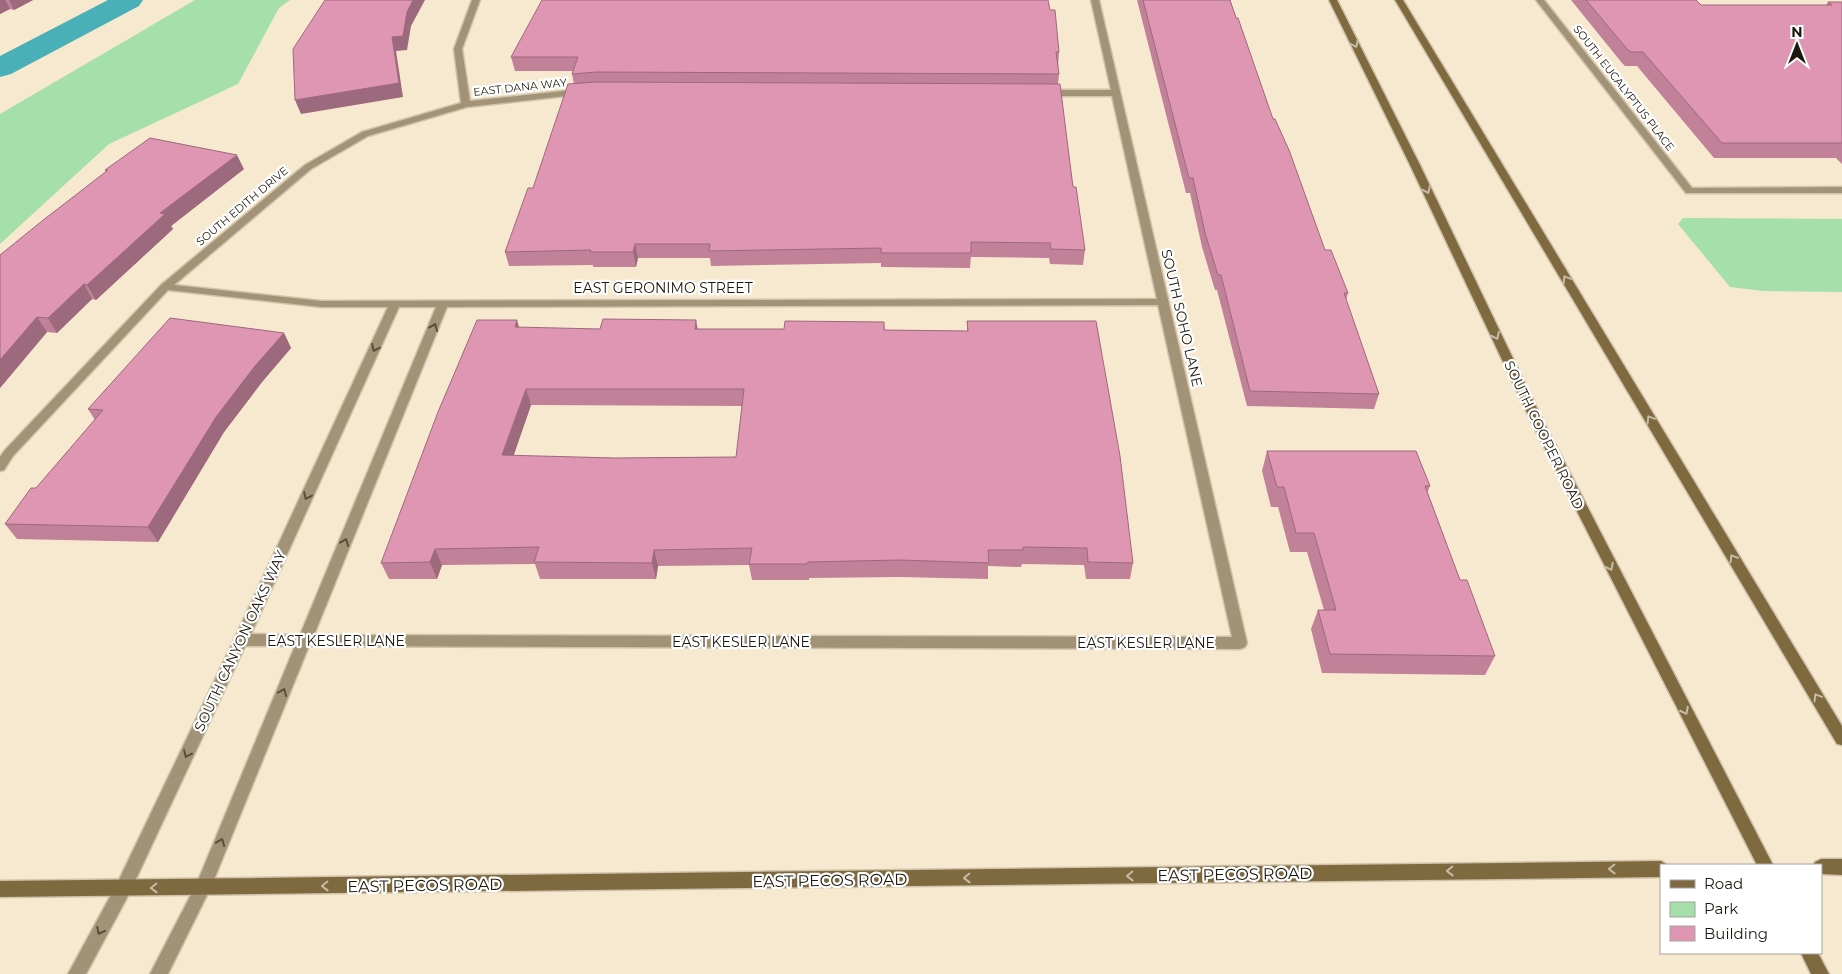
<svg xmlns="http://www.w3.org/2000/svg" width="1842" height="974" font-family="Montserrat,sans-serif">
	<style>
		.green { fill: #a5e0ab }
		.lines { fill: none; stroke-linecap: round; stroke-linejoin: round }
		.canal { fill: #48b0b6; fill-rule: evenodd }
		.street-casing { stroke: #d0c3ac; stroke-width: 3 }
		.secondary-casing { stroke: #d0c3ac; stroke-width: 3 }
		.street { fill: #a29377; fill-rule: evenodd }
		.secondary { fill: #7f693f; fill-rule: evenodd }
		.wall { fill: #c08199; fill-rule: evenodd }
		.shaded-wall { fill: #9c697d }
		.building { fill: #df96b2; stroke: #9c697d; fill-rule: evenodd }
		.oneway { stroke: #c5bca9 }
		.oneway2 { stroke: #594f3d }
		.labels { text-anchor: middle; stroke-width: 4.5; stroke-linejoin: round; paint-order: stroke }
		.far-street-label { font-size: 11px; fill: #1d180e; stroke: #fff }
		.street-label { font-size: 14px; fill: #1d180e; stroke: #fff }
		.near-street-label { font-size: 16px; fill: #1d180e; stroke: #fff }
	</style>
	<rect width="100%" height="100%" fill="#f7e9cf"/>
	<!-- green -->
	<g class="green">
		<path d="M195 0H290L279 8 238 84 109 144 0 244V114Z"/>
		<path d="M1683 218 1842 219V292L1763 291 1730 287 1678 224Z"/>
	</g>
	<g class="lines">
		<!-- canal -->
		<path class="canal" d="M108 0H143L139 6 11 74 0 77V56Z"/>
		<defs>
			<g id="street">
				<path d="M472 0H480L462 49 470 101 581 89 585 92 584 94 467 107 368 136 311 169 174 285 321 301 1157 299 1112 96H1046L1042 93 1046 90H1111L1091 0H1099L1247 643 1245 647 1240 649 309 646 211 887 168 974H150L197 883 295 646H245L129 894 86 974H68L117 884 234 640 388 307H321L168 290 13 456 4 470 0 471V457L5 450 161 285 305 165 362 132 461 103 454 49ZM1158 305 1232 637 314 635 447 307ZM399 307H436L300 635 251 634Z"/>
				<path d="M1536 0H1544L1692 188 1842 187V193H1686Z"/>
			</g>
			<g id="secondary">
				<path d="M1329 0H1337L1420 165 1543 421 1773 865H1757L1531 421 1410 165Z"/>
				<path d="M1395 0H1403L1842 726V745L1837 744Z"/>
				<path d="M1821 859H1842V875L1821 874V865H1814L1815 862Z"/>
				<path d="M1661 861 1667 865H1661V877L0 897V881Z"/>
				<path d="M1801 953H1818L1829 974H1811Z"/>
			</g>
		</defs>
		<!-- street casing -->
		<use href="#street" class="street-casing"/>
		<!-- secondary casing -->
		<use href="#secondary" class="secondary-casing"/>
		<!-- street -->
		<use href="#street" class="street"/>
		<!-- secondary -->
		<use href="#secondary" class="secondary"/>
	</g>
	<!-- wall -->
	<g class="wall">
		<path d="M0 0H33L14 10 10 9 0 14Z"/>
		<path d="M1137 0H1230L1273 119 1325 250 1348 293 1346 300 1379 394 1374 409 1247 406 1217 290H1215L1202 247 1190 193H1186Z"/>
		<path d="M1571 0H1696L1701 5H1826L1828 2H1842V164L1836 158H1714L1637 66H1625L1622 63Z"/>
		<path d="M1059 52 1058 66 1059 74 1058 84 1073 187 1085 250 1083 265 1050 264 1049 258 971 257 970 268 881 267V263L711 266 710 258H638L636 267H593V265L509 266 505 252 533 188 574 84 572 74 573 71H515L511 57Z"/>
		<path d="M244 169 171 226 173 229 96 300 92 299 57 333 47 332 0 388V255L106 172 105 170Z"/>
		<path d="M967 321 1133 563 1130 579H1086L1084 565 1022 564 1021 567 988 566V579L900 577 809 578V580H752L749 565 658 566 656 579H540L535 564 442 565 437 579H389L381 563 519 328 600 329H784L884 322 885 330 967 331ZM531 405 742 406 736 457 615 458 513 456Z"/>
		<path d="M284 333 291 348 262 382 224 432 158 542 17 539 5 524 95 420 88 409Z"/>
		<path d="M1267 451 1430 486 1427 493 1460 580 1495 656 1485 675 1322 673 1311 629 1318 610H1324L1307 552H1290L1278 507H1271L1262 471Z"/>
	</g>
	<!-- shaded-wall -->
	<g class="shaded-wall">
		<path d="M0 0H5L10 9 0 14Z"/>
		<path d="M9 0H33L14 10Z"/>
		<path d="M413 0H425L411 26 407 50 396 51 403 97 301 114 295 100 392 37Z"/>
		<path d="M237 155 244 169 171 226 173 229 96 300 87 285 160 213Z"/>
		<path d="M635 244 638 258 636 267 633 252Z"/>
		<path d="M84 284 92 299 57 333 48 318Z"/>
		<path d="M37 317 47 332 0 388V360Z"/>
		<path d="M517 320 522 337 515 327Z"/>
		<path d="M696 320 699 336 695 329Z"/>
		<path d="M284 333 291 348 262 382 224 432 158 542 148 527 216 417 255 366Z"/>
		<path d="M526 389 531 405 508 472 502 455Z"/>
		<path d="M435 549 442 565 437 579 430 562Z"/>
		<path d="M654 550 658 566 656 579 652 563Z"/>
	</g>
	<!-- building -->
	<g class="building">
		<path d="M325 0H413L407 12 403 36 392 37 399 83 295 100 293 49Z"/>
		<path d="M542 0H1048L1050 10H1055L1059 52H1056L1059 74 597 72 572 74 578 57H511Z"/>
		<path d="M1143 0H1230L1236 18H1238L1273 119H1275L1289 150 1325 250H1331L1348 293H1344L1379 394 1250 391 1221 275H1218L1205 233 1193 178H1189Z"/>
		<path d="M1586 0H1696L1701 5H1832L1828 2H1842V143H1722L1643 52H1631L1628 50Z"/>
		<path d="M597 82 1060 84 1073 187H1076L1085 250 1051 249 1050 243 971 242V253H881V248L709 251 710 244H635L633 252H590L591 250 505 252 528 188H533L568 84Z"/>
		<path d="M150 138 237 155 160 213 165 214 87 285 84 284 48 318 37 317 0 360V255L42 221 108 170H105Z"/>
		<path d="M170 318 284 333 255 366 216 417 148 527 5 524 31 488H36L103 410 88 409Z"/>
		<path d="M603 319 696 320 695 329H784L785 321 884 322V330L968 331 967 321H1096L1120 456 1133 563 1088 562 1087 548 1023 547V550H988L989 563 900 560 808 562 807 564H749L752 548 654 550 652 563 534 562 539 547 435 549 430 562 381 563 438 412 477 320H517L515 327 600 329ZM526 389H744L736 457 615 458 502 455Z"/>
		<path d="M1267 451H1416L1430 486H1425L1460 580H1467L1495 656 1330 654 1318 610H1336L1314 533H1296L1284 487H1277Z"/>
	</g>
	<!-- one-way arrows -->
	<defs><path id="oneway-chevron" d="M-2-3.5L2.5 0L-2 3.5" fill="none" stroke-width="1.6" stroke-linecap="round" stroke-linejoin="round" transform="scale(1.25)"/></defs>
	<g class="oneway">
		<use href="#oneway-chevron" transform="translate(1355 44) rotate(64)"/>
		<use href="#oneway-chevron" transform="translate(1427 190) rotate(65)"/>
		<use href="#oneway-chevron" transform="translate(1566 279) rotate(-121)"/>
		<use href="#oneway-chevron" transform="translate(1496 336) rotate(65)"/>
		<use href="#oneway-chevron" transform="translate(1650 419) rotate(-121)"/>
		<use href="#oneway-chevron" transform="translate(1733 558) rotate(-121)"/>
		<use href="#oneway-chevron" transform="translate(1610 567) rotate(63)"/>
		<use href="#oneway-chevron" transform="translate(1817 697) rotate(-121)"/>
		<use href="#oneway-chevron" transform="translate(1685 711) rotate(63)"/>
		<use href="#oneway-chevron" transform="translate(1612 869) rotate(179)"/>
		<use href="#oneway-chevron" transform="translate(1450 871) rotate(179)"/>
		<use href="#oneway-chevron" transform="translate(1130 876) rotate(179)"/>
		<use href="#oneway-chevron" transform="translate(967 878) rotate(179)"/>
		<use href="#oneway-chevron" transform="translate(325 886) rotate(179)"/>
		<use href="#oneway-chevron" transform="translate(154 888) rotate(179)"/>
	</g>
	<g class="oneway2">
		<use href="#oneway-chevron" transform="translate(434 327) rotate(-68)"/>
		<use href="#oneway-chevron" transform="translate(375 348) rotate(115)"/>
		<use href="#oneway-chevron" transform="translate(307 496) rotate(115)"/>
		<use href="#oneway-chevron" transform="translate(345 542) rotate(-68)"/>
		<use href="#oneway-chevron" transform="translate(283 692) rotate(-68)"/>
		<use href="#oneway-chevron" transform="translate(187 754) rotate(115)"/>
		<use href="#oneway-chevron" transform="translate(221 842) rotate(-68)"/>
		<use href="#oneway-chevron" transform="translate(100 931) rotate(118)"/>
	</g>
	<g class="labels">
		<!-- far-street labels -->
		<g class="far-street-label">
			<text transform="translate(520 87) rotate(-6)" y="4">EAST DANA WAY</text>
			<text transform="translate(1624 88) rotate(52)" y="4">SOUTH EUCALYPTUS PLACE</text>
			<text transform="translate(242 206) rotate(-40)" y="4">SOUTH EDITH DRIVE</text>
		</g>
		<!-- street labels -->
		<g class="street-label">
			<text x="663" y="293">EAST GERONIMO STREET</text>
			<text transform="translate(1182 318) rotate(77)" y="5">SOUTH SOHO LANE</text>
			<text transform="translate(1544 435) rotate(64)" y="5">SOUTH COOPER ROAD</text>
			<text transform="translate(240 641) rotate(-65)" y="5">SOUTH CANYON OAKS WAY</text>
			<text x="336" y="646">EAST KESLER LANE</text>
			<text x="741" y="647">EAST KESLER LANE</text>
			<text x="1146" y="648">EAST KESLER LANE</text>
		</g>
		<!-- near-street labels -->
		<g class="near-street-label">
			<text transform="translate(1235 874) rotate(-1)" y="6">EAST PECOS ROAD</text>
			<text transform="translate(830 880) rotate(-1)" y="6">EAST PECOS ROAD</text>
			<text transform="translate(425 885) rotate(-1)" y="6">EAST PECOS ROAD</text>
		</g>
	</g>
	<!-- legend -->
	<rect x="1660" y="864" width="162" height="90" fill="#ffffff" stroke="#a5a39f"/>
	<rect x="1670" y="880" width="25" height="8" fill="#7f693f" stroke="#a5a39f"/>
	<text x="1704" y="889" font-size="15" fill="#1d180e">Road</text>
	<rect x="1670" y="902" width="25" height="15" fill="#a5e0ab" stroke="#a5a39f"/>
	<text x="1704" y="914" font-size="15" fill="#1d180e">Park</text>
	<rect x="1670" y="926" width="25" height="15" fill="#df96b2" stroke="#a5a39f"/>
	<text x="1704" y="939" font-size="15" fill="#1d180e">Building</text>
	<!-- north arrow -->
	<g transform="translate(1797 45)" stroke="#ffffff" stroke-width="4" paint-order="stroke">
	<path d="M0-4L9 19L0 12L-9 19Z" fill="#1d180e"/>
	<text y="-8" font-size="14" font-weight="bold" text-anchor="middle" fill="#1d180e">N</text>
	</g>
</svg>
